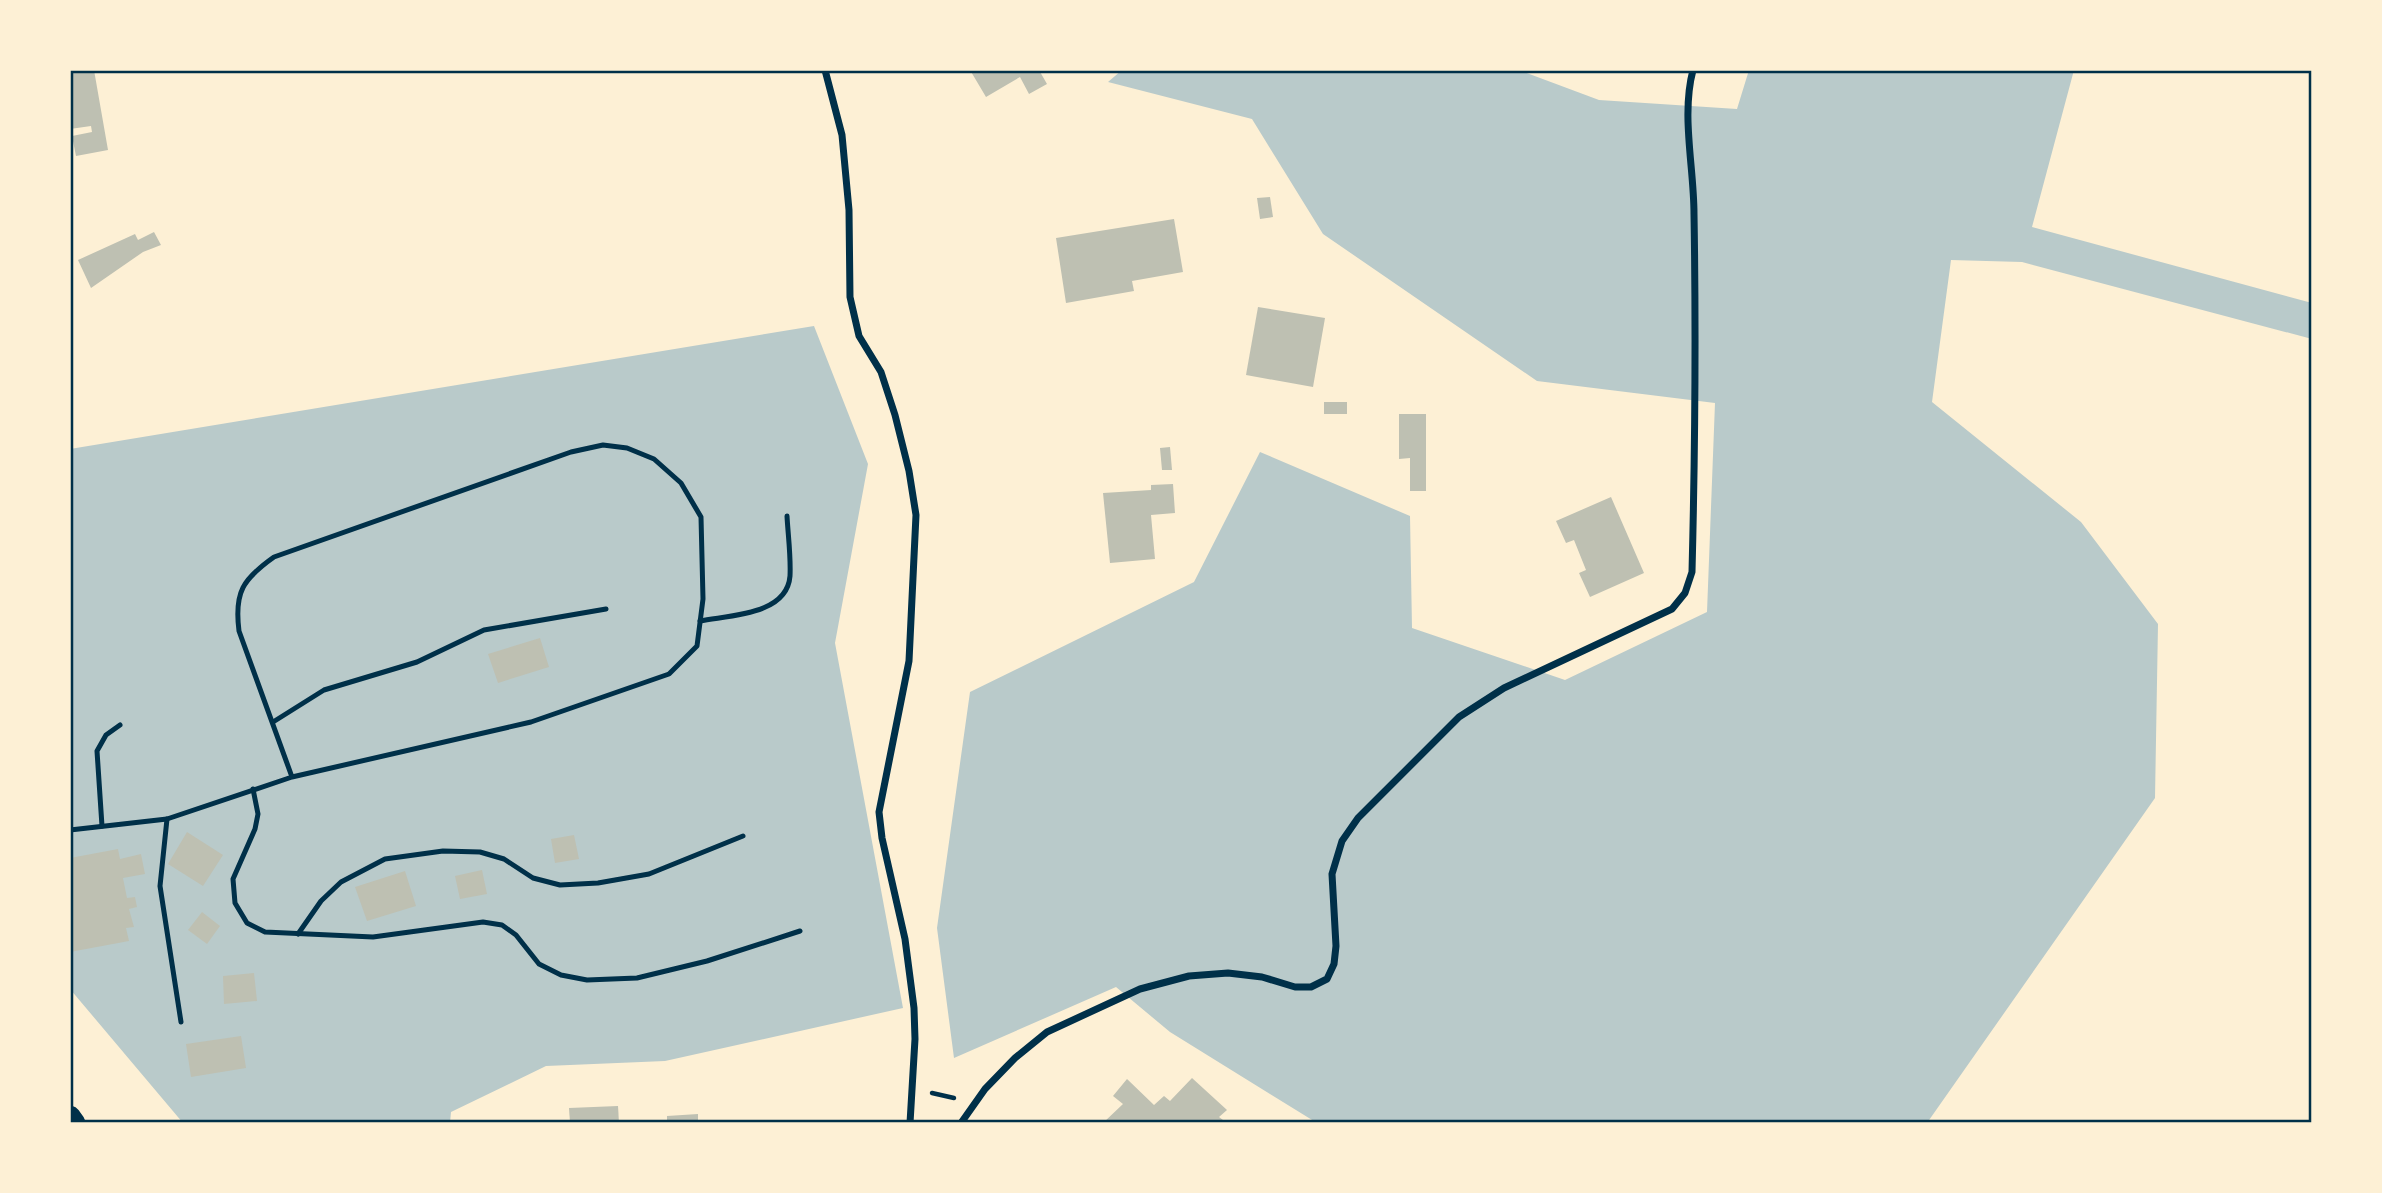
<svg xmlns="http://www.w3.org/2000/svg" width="2382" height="1193" font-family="Overpass,sans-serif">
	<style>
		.green { fill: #b9caca }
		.building { fill: #bec0b2 }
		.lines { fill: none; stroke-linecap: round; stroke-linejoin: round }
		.path { stroke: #003049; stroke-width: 4.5 }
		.service { stroke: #003049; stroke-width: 5 }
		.minor { stroke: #003049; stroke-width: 7 }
		.motorway { stroke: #003049; stroke-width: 21 }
		.neatline { fill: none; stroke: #003049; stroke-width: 2.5 }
	</style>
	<rect width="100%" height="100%" fill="#fdf0d5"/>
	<!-- green -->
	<g class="green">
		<path d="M1122 70H1519L1599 100 1737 109 1749 70H2074L2032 227 2312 303V339L2022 262 1951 260 1932 402 2081 522 2158 624 2155 798 1927 1123H1317L1170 1032 1116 987 954 1058 937 928 970 692 1194 582 1260 452 1410 516 1412 628 1565 680 1707 612 1715 403 1537 381 1323 234 1252 119 1108 82Z"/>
		<path d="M814 326 868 464 835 643 903 1008 665 1061 546 1066 451 1112 450 1123H183L70 989V449Z"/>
	</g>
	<!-- building -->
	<g class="building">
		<path d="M70 70H94L108 150 76 156 72 136 92 132 91 126 70 129Z"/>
		<path d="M970 70H1039L1047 84 1029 94 1020 77 986 97Z"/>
		<path d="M1270 197 1273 217 1260 219 1257 198Z"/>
		<path d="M1174 219 1183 272 1132 281 1134 291 1066 303 1056 238Z"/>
		<path d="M154 232 161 245 143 252 91 288 78 260 135 234 138 240Z"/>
		<path d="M1258 307 1325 318 1313 387 1246 375Z"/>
		<rect x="1324" y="402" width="23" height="12"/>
		<path d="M1399 414H1426V491H1410V458L1399 459Z"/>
		<path d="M1170 447 1172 470H1162L1160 448Z"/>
		<path d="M1173 484 1175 513 1151 515 1155 559 1110 563 1103 493 1151 490V485Z"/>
		<path d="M1611 497 1644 573 1590 597 1579 573 1586 570 1574 540 1566 543 1556 521Z"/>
		<path d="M540 638 549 667 498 683 488 654Z"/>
		<path d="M187 832 223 855 203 886 168 864Z"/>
		<path d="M574 835 579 859 555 863 551 839Z"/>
		<path d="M118 849 120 859 141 854 145 874 123 878 127 898 135 897 137 907 129 909 134 927 126 928 129 941 70 952V858Z"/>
		<path d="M482 870 487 894 460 899 455 876Z"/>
		<path d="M405 871 416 906 367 921 355 887Z"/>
		<path d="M202 912 220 926 207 944 188 930Z"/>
		<path d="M254 973 257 1001 224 1004 223 976Z"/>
		<path d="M241 1036 246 1068 191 1077 186 1044Z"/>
		<path d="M1192 1078 1227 1110 1219 1117 1227 1123H1103L1123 1104 1113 1096 1127 1079 1154 1105 1164 1096 1170 1101Z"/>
		<path d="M618 1106 619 1123H570L569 1108Z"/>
		<path d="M698 1114V1123H667V1116Z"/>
	</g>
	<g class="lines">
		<!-- path -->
		<path class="path" d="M932 1093 954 1098"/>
		<!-- service -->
		<g class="service">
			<path d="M700 621C730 615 787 615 790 576 791 556 788 535 787 516"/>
			<path d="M273 722 324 690 417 662 484 630 606 609"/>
			<path d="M253 789 258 814 255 829 233 879 235 903 247 923 265 932 373 937 483 922 502 925 516 935 539 964 561 975 587 980 637 978 707 961 800 931"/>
			<path d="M167 819 160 886 181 1022"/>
			<path d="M102 826 97 751 106 735 120 725"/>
			<path d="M70 830 167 819 292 777 531 722 669 674 697 646 703 599 701 517 681 483 654 459 627 448 603 445 571 452 274 557C243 579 234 592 239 631L292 777"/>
			<path d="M298 934 321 901 341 882 385 859 443 851 480 852 504 859 533 878 560 885 598 883 649 874 743 836"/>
		</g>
		<!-- minor -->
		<g class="minor">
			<path d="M825 70 842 135 849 210 850 297 859 336 881 372 895 415 909 471 916 515 909 661 879 812 882 838 905 939 914 1008 915 1039 910 1123"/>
			<path d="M961 1123 985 1089 1015 1058 1047 1032 1140 989 1189 976 1228 973 1262 977 1295 987H1311L1327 979 1334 964 1336 946 1332 874 1342 841 1358 818 1459 717 1504 688 1672 609 1685 593 1692 572C1695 453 1696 333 1694 214 1694 167 1681 115 1693 70"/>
		</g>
		<!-- motorway -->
		<path class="motorway" d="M70 1116 75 1123"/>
	</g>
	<!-- border -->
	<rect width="2382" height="1193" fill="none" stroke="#fdf0d5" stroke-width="144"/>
	<rect x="72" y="72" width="2238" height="1049" class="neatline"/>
</svg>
